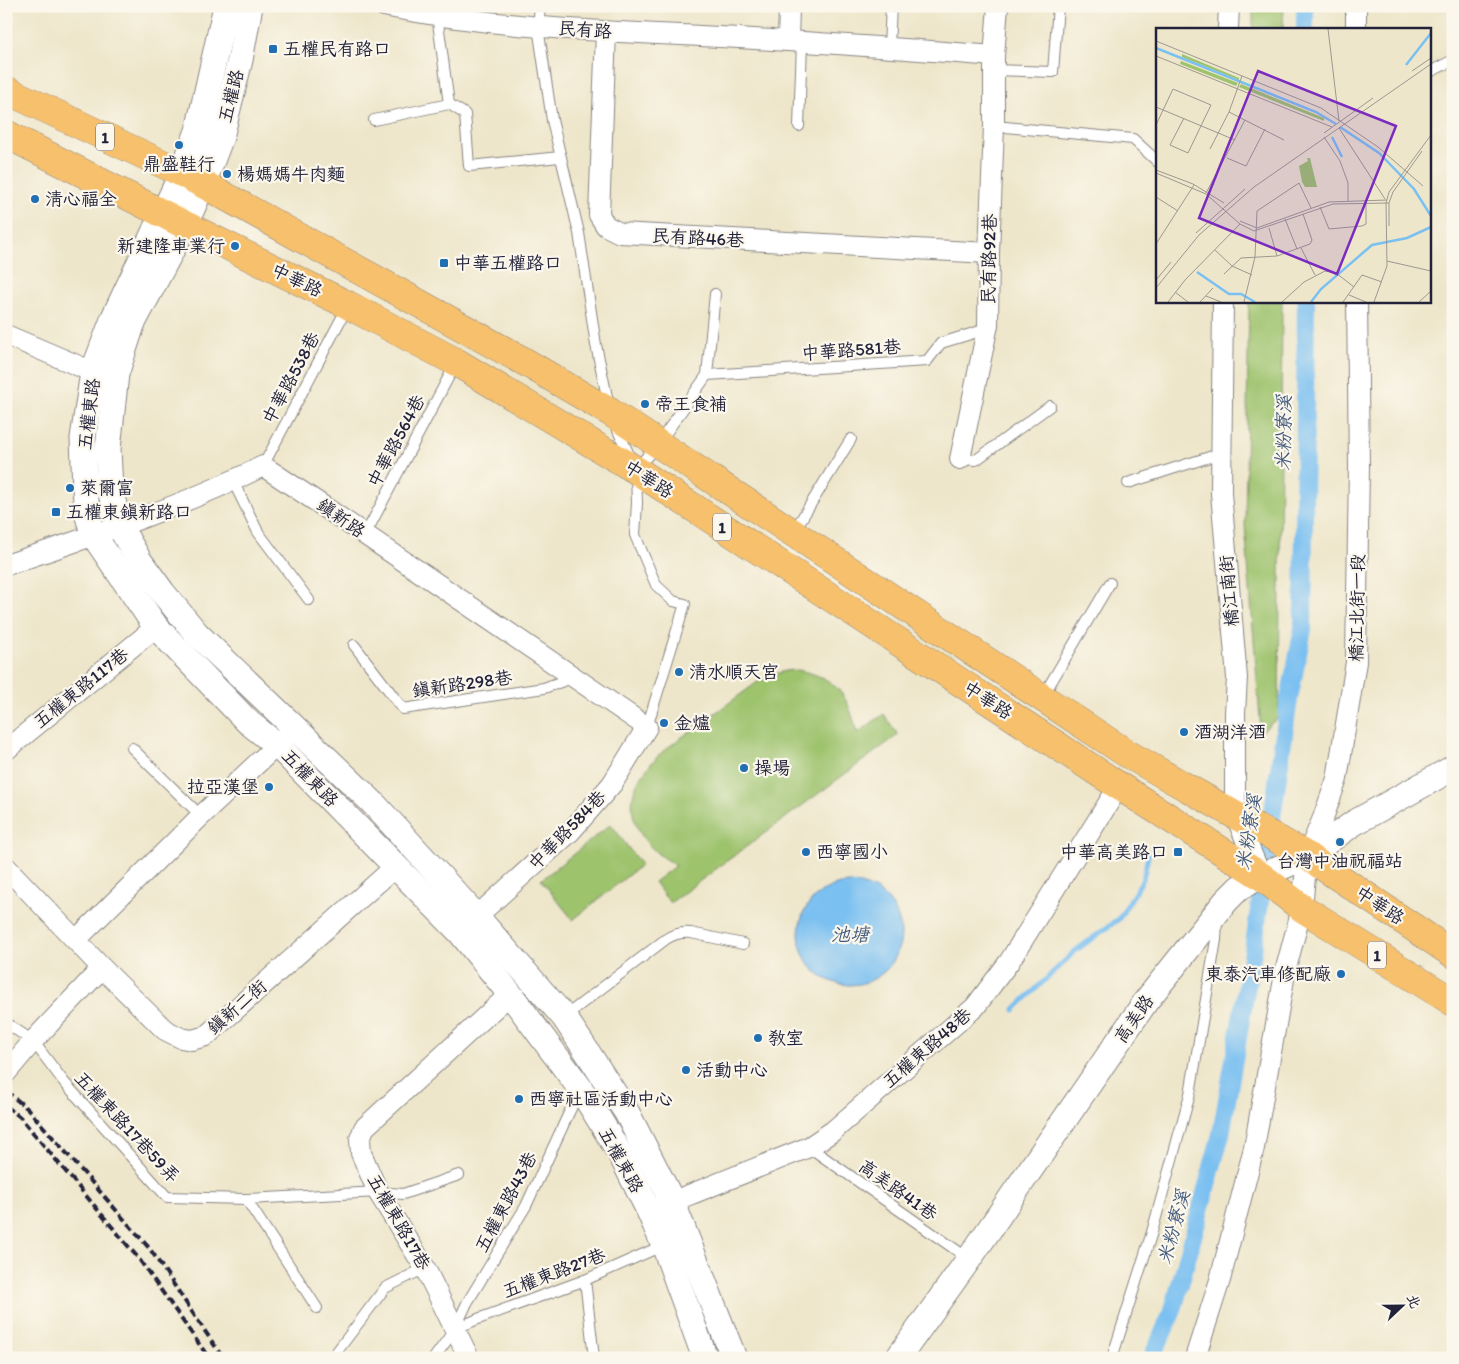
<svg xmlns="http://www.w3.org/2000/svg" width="1459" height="1364" font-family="Itim,'LXGW WenKai TC',sans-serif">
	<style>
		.green { fill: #9ec36d; stroke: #607254 }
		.water { fill: #7ac0f1; stroke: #4e7196 }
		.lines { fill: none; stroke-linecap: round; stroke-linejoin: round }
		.stream { stroke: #7ac0f1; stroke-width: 5 }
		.canal { stroke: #7ac0f1; stroke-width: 18 }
		.service-casing { stroke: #888482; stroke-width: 12 }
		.minor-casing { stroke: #888482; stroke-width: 22 }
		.tertiary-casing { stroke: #888482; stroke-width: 27 }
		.primary-casing { stroke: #888482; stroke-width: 29 }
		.service { stroke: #fff; stroke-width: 10 }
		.minor { stroke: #fff; stroke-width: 20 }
		.tertiary { stroke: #fff; stroke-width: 25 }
		.primary { stroke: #f7c06c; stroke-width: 28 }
		.rail { stroke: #22223b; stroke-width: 4; stroke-dasharray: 8 4; stroke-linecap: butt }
		.poi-dot { fill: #1f6fb2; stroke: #fbf7ec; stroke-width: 2 }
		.labels { text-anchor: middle; stroke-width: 4.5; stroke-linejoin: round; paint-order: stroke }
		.shield { fill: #fbf7ec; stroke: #636270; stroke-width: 1 }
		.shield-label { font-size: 16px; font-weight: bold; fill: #22223b }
		.street-label { font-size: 18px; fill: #22223b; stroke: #fbf7ec }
		.poi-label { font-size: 18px; fill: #22223b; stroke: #fbf7ec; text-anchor: start }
		.water-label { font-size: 19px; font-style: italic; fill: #41597b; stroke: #fbf7ec }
		.inset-river { fill: none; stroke: #7ac0f1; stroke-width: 2.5 }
		.inset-road { fill: none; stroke: #9c9891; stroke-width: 1 }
		.view { fill: #7b2cbf; fill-opacity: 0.15; stroke: #7b2cbf; stroke-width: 2.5 }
		.inset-edge { fill: none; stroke: #22223b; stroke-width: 2.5 }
	</style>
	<rect width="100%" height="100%" fill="#fbf7ec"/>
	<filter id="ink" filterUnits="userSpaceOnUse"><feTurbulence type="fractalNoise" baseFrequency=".02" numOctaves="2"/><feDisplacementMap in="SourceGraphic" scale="10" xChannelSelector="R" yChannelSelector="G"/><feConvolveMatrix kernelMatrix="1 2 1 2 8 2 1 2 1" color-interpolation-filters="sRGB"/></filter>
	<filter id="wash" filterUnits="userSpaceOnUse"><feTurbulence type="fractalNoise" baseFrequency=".0096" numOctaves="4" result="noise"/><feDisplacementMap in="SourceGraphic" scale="20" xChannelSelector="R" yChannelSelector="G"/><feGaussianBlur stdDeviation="1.12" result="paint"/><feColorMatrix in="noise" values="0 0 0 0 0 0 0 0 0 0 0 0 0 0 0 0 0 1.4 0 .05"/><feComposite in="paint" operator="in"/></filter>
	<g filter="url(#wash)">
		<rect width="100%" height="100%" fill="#eee6ca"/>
		<!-- green -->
		<g class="green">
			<path d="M1253 6H1284L1283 29H1253Z"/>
			<path d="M1249 301H1282L1279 717 1261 732 1245 525Z"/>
			<path d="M797 670C837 677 848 695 857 733L884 714 898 735 670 903 654 882 676 865C647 852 621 817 637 784 644 771 653 761 663 751L759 681 772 675 785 671Z"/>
			<path d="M611 824 641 865 573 920 541 880Z"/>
		</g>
		<!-- water -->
		<circle class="water" cx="850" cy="934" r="51"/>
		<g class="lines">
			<!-- stream -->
			<path class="stream" d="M1014 1010 1075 951 1119 919 1143 879 1149 852"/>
			<!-- canal -->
			<g class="canal">
				<path d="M1305 6V29"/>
				<path d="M1152 1358 1173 1310 1221 1134 1253 951 1289 699 1303 629 1306 301"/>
			</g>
		</g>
	</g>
	<g filter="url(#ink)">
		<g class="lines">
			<defs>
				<g id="service">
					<path d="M540 6 538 27 552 120 579 233 596 345 609 406"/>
					<path d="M437 15 449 104 465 114 469 166 560 157"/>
					<path d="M889 47 891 6"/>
					<path d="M994 70 1053 72 1058 6"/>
					<path d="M1430 72 1453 60"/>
					<path d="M374 120 449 104"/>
					<path d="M799 126 802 43"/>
					<path d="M994 126 1133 139 1158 162"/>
					<path d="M707 375 715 294"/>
					<path d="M615 424 631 459"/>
					<path d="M960 459 976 460 1050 406"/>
					<path d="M263 466 348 306"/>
					<path d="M636 469 658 444 707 375 927 361 941 343 987 329"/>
					<path d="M636 475 637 503 635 535 656 585 673 601 685 604 647 727"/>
					<path d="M233 481 258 532 309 600"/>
					<path d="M1128 483 1222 453"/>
					<path d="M794 531 851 439"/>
					<path d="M365 535 456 363"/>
					<path d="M354 645 403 709 544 688 574 677"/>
					<path d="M1043 696 1110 583"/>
					<path d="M132 748 201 816"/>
					<path d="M564 1017 666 939C674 934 681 932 691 933L743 944"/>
					<path d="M6 1023 33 1041 64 1082 167 1197 246 1199 378 1192 403 1194 459 1175"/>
					<path d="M809 1147 969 1259"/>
					<path d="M246 1199 317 1308"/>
					<path d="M585 1280 594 1358"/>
					<path d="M455 1329 478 1319 585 1280 664 1245"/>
					<path d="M332 1358 385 1288 425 1268"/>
					<path d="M434 1358 455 1329 467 1303 526 1206 579 1091"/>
					<path d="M1112 1358 1152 1232 1190 1094 1216 940 1217 920"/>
				</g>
				<g id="minor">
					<path d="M384 6C488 27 595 31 700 36 798 41 896 48 994 56"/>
					<path d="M1228 29 1229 6"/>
					<path d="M1356 29V6"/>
					<path d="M606 32 599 215 606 226 620 233 989 253"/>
					<path d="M788 41 789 6"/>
					<path d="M1223 301 1221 493 1237 678 1235 713V814L1261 876"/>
					<path d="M6 335 93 372"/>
					<path d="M960 459 988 325 989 253 994 126V56L998 6"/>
					<path d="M6 565C93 536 181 507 263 466L320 504 647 727 612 784 571 831 466 926"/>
					<path d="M6 750 156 627"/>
					<path d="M6 867 102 968 165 1030 181 1038 192 1040 206 1036 396 866"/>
					<path d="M76 940 201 816 277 745 288 734"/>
					<path d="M6 1073 33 1041 102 968"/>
					<path d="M659 1207 809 1147 833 1131 975 1007 1009 962 1119 786"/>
					<path d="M469 1358 425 1268 378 1192 361 1153 360 1139 364 1128 510 994"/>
					<path d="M1195 1358 1220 1280 1254 1148 1286 968 1302 908 1307 856 1323 818 1337 779 1356 662 1359 466 1357 301"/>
				</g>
				<g id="tertiary">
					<path d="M226 6 198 131 182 173 114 317 93 372 83 438 85 488 87 513 94 536 156 627 248 722 277 745 460 932 510 994 580 1088 621 1155 649 1211 664 1245 705 1358"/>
					<path d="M250 6 240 60 221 137 203 184 185 225 132 325 116 374 108 449 110 490 120 527 139 560 163 593 197 634 373 803 476 916 564 1017 584 1047 627 1113 672 1201 734 1358"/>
					<path d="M898 1358 969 1259 1146 1001 1226 901 1239 888 1261 876 1307 856 1354 823 1453 768"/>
				</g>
				<g id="primary">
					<path d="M6 90 182 173 203 184 527 363 610 412 1126 753 1307 856 1453 954"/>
					<path d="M6 134 185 225 348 305 456 362 636 470 1119 786 1261 876 1302 908 1453 1002"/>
				</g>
			</defs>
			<!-- service casing -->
			<use href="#service" class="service-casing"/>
			<!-- minor casing -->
			<use href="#minor" class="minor-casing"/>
			<!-- tertiary casing -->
			<use href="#tertiary" class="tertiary-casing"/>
			<!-- primary casing -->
			<use href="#primary" class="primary-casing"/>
			<!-- service -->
			<use href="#service" class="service"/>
			<!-- minor -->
			<use href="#minor" class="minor"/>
			<!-- tertiary -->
			<use href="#tertiary" class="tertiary"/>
			<!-- primary -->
			<use href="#primary" class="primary"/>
			<!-- rail -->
			<g class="rail">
				<path d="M6 1091 28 1109 150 1249 223 1358"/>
				<path d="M6 1106 20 1117 139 1259 209 1358"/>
			</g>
		</g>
	</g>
	<!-- markers -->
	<g class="poi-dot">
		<rect x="268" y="44" width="10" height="10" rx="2.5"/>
		<circle cx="179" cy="145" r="5"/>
		<circle cx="227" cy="174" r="5"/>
		<circle cx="35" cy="199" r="5"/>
		<circle cx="235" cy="246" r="5"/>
		<rect x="439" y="258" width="10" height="10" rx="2.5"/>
		<circle cx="645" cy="404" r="5"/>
		<circle cx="70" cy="488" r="5"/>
		<rect x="51" y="507" width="10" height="10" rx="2.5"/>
		<circle cx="679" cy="672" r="5"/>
		<circle cx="664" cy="723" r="5"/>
		<circle cx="1184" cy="732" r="5"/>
		<circle cx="744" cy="768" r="5"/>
		<circle cx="269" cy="787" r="5"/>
		<circle cx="1340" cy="842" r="5"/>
		<circle cx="806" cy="852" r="5"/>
		<rect x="1173" y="847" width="10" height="10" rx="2.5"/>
		<circle cx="1341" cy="974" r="5"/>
		<circle cx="758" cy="1038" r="5"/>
		<circle cx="686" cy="1070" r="5"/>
		<circle cx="519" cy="1099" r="5"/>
	</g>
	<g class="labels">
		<!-- shield labels -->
		<g class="shield">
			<rect x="96" y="123.5" width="18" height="27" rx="4"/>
			<rect x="713" y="513.5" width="18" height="27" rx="4"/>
			<rect x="1368" y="941.5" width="18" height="27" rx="4"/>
		</g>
		<g class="shield-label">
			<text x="105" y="143">1</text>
			<text x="722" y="533">1</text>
			<text x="1377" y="961">1</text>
		</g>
		<!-- street labels -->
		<g class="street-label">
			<text transform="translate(585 30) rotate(4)" y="6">民有路</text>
			<text transform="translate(231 96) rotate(-76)" y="6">五權路</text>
			<text transform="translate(698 238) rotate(3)" y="6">民有路46巷</text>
			<text transform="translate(989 259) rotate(-89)" y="6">民有路92巷</text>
			<text transform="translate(297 280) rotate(26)" y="6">中華路</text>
			<text transform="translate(851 350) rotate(-4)" y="6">中華路581巷</text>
			<text transform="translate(291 378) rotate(-62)" y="6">中華路538巷</text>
			<text transform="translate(89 414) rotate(-83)" y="6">五權東路</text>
			<text transform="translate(396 441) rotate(-62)" y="6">中華路564巷</text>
			<text transform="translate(649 479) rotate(33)" y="6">中華路</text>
			<text transform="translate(341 518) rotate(35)" y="6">鎮新路</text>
			<text transform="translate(1229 591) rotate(-95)" y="6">橋江南街</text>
			<text transform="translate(1357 608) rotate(-89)" y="6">橋江北街一段</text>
			<text transform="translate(462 684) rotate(-8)" y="6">鎮新路298巷</text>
			<text transform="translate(81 688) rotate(-39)" y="6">五權東路117巷</text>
			<text transform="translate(988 700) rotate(33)" y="6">中華路</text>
			<text transform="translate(310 778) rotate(46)" y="6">五權東路</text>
			<text transform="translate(567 830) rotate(-46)" y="6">中華路584巷</text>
			<text transform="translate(1380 905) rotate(34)" y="6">中華路</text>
			<text transform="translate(237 1007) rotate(-41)" y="6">鎮新二街</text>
			<text transform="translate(1134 1019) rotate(-55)" y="6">高美路</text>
			<text transform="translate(927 1048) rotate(-41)" y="6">五權東路48巷</text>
			<text transform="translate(127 1127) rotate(47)" y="6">五權東路17巷59弄</text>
			<text transform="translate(621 1160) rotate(61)" y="6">五權東路</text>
			<text transform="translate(898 1190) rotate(35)" y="6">高美路41巷</text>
			<text transform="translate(506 1202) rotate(-62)" y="6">五權東路43巷</text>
			<text transform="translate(399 1222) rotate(60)" y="6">五權東路17巷</text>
			<text transform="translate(554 1273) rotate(-21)" y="6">五權東路27巷</text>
		</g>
		<!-- poi labels -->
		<g class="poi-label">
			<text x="283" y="55">五權民有路口</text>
			<text x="179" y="170" text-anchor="middle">鼎盛鞋行</text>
			<text x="237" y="180">楊媽媽牛肉麵</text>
			<text x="45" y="205">清心福全</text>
			<text x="225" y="252" text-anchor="end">新建隆車業行</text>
			<text x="454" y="269">中華五權路口</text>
			<text x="655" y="410">帝王食補</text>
			<text x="80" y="494">萊爾富</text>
			<text x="66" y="518">五權東鎮新路口</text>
			<text x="689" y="678">清水順天宮</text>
			<text x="674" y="729">金爐</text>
			<text x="1194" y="738">酒湖洋酒</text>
			<text x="754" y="774">操場</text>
			<text x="259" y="793" text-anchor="end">拉亞漢堡</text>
			<text x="816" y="858">西寧國小</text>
			<text x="1168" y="858" text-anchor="end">中華高美路口</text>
			<text x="1340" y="867" text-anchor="middle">台灣中油祝福站</text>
			<text x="1331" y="980" text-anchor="end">東泰汽車修配廠</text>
			<text x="768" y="1044">教室</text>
			<text x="696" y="1076">活動中心</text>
			<text x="529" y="1105">西寧社區活動中心</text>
		</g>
		<!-- water labels -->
		<g class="water-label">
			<text transform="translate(1283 433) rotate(-89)" y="7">米粉寮溪</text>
			<text transform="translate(1248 832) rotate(-81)" y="7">米粉寮溪</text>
			<text x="850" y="941">池塘</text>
			<text transform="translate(1173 1227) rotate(-75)" y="7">米粉寮溪</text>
		</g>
	</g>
	<!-- overview -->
	<g transform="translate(1156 28)">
		<rect width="275" height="275" fill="#eee6ca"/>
		<path d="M26 26 83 50V52L26 29ZM25 33 82 55 80 58 24 36ZM85 56 168 90V93L83 59ZM151 130H154L161 159H149L146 154 143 138 152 133Z" fill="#9ec36d"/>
		<path class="inset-river" d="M0 20 160 84 180 96M250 37 275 5M184 99 223 125 258 161 275 188M176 109 186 129M41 244 73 266H85L99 274M155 274 165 261 216 217 251 210 275 199"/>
		<path class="inset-road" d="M172 1 183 93M0 13 165 80 222 119 267 158M0 28 176 99M256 43 275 30M0 79 79 112M73 84 128 112M0 97 17 61 55 77 32 125 14 117 28 90M183 100 229 171M168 105 217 70M168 109 184 133 192 155V173M54 121 73 84 86 48M71 130 90 138 109 101M0 142 37 156 68 175M0 145 50 166 84 196 98 203 177 176 233 175M50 165 89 92M0 169 22 183M164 179 173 201 206 198 210 196V174M129 191 141 221M84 193 101 200 173 174 231 172M233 198V175L237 164 266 123M113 200 121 228M40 205 89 161M0 216 38 157M145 220 159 247M59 222 76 238 96 247M231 233 275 243M68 246 85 230 121 228 154 216 156 212 147 186M0 252 15 234M0 260 43 207 98 159 275 36M19 264 32 274M193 267 210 274M50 268 65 274M12 274 29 252 84 196M44 274 57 260M88 274 99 229 101 183 143 155 155 180M126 274 148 254 169 243 180 245 198 259M187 274 206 247 226 254M218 274 231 238 230 175 233 164 275 107M263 274 275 263"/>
		<path class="view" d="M102 43 240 98 181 246 43 190Z"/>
		<rect width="275" height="275" class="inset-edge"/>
	</g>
	<!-- margin -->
	<rect width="1459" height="1364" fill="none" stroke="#fbf7ec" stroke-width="25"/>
	<!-- north arrow -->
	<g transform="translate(1402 1306) rotate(68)" stroke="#fbf7ec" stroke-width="4" paint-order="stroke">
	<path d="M0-4L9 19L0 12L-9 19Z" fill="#22223b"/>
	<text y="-8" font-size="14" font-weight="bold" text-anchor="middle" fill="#22223b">北</text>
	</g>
</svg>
